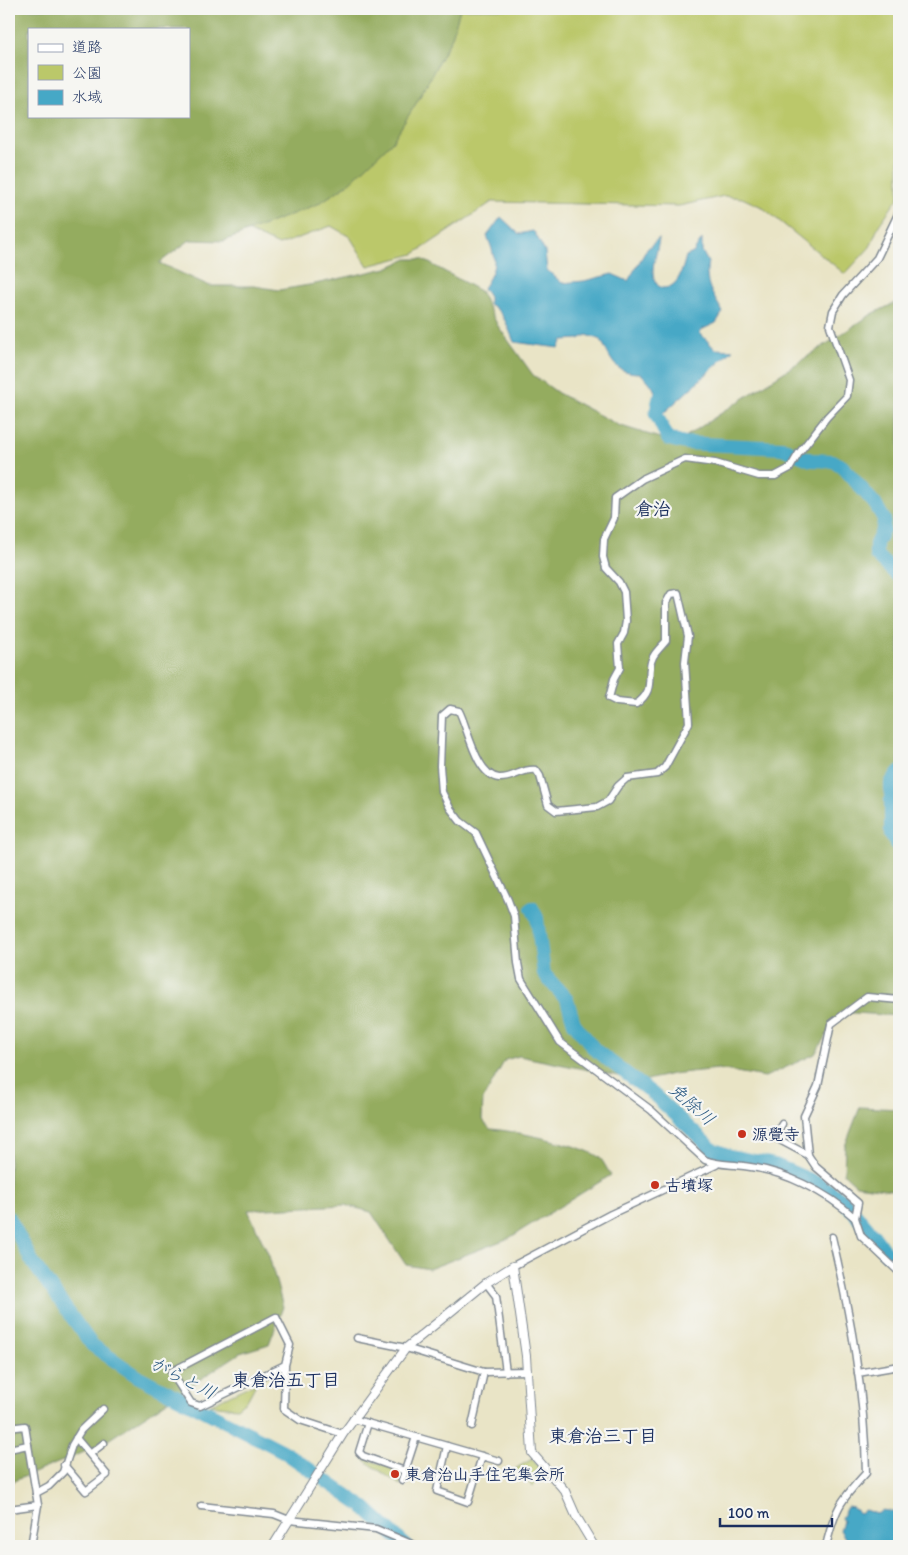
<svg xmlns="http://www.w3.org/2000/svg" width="908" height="1555" font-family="Itim,'Klee One',sans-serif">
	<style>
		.green { fill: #bbc86a; stroke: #6b7c64 }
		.forest { fill: #94ac5e; stroke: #586e5e; fill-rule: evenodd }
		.water { fill: #46a8c6; stroke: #306c92 }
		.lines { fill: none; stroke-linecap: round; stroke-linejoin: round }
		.river { stroke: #46a8c6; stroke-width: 14 }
		.minor-casing { stroke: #828a92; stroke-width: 9 }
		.tertiary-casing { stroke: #828a92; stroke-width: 10 }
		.minor { stroke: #fff; stroke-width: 6 }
		.tertiary { stroke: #fff; stroke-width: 8 }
		.poi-dot { fill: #c8321e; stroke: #f6f6f2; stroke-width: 2 }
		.labels { text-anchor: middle; stroke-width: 4.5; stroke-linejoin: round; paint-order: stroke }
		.poi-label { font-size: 16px; font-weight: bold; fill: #1b2f5e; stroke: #f6f6f2; text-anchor: start }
		.neighbourhood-label { font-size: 18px; font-weight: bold; fill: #1b2f5e; stroke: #f6f6f2 }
		.water-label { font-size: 18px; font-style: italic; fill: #2a5982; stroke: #f6f6f2 }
	</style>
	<rect width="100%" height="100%" fill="#f6f6f2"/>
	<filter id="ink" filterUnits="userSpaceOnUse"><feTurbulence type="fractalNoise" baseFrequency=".02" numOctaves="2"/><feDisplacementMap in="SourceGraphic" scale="10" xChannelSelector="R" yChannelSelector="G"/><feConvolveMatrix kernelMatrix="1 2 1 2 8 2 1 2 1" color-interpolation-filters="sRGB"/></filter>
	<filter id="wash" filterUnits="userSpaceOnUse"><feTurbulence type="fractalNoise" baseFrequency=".0096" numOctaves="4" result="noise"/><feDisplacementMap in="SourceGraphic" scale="20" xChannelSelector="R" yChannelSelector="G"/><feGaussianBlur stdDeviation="1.12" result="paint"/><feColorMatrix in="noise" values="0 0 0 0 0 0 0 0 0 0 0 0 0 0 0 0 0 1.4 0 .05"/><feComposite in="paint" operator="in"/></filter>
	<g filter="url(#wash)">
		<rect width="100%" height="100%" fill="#e9e4c6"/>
		<!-- green -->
		<g class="green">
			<path d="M434 9H899V197L879 225 870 247 845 274 762 207 742 198 724 196 679 206 492 202 414 254 368 266 350 237 331 226 279 245 202 211Z"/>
			<path d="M257 1382 248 1399 237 1408 209 1405Z"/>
			<path d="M364 1458 404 1472 400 1485 367 1462Z"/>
			<path d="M532 1459 542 1470 533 1487 515 1469Z"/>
		</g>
		<!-- forest -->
		<g class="forest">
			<path d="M9 9H460L452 37 417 102 392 142 347 185 318 204 224 241 190 240 159 263 210 286H254L279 290 315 284 387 268 407 259H422L480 291 498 326 533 375 558 393 618 425 676 443 872 314 899 301V1016L840 1012 815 1054 765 1077 718 1069 672 1074 643 1081 519 1056 505 1060 483 1099 482 1120 490 1129C511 1130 585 1145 600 1158 604 1162 607 1170 611 1175L509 1238 429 1269 406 1265 371 1212 345 1205 248 1210 269 1256 283 1307 269 1344 240 1353 99 1446 9 1483ZM29 29H189V116H29Z"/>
			<path d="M860 1107 899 1109V1191L856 1185 844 1174 845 1146Z"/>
		</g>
		<!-- water -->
		<g class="water">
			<path d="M501 217 519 234 533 231 535 233 545 252 547 270 562 283 584 281 612 274 628 281 647 249 659 238C658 255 645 276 661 288 679 289 682 270 686 256L693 253 702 239V251L708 262C704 283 712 294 723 312L716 323 701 330 700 333 715 349 733 350 656 420 651 409 656 406C658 390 651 383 640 373 613 373 612 360 601 340L587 335 579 339 563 340 559 348 514 342C508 328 504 311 489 304V297L483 288C497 267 497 260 487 236Z"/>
			<path d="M847 1507 853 1508 859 1513 865 1510 877 1514 883 1510 899 1513V1546H848L847 1541 840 1530 843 1521 841 1518Z"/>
		</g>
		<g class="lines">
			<!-- river -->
			<g class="river">
				<path d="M659 399 656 414 668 439 685 443 782 448 811 460 833 461 842 466 875 504 884 519 883 529 876 544V555L899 577"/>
				<path d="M899 772 891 783V834L899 847"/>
				<path d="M532 908 537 918 544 974 567 1000 574 1023 595 1050 653 1094 712 1149 730 1156 775 1165 819 1184 842 1199 867 1227 886 1253 899 1256"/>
				<path d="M9 1218 33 1263 92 1345 137 1376 283 1451 365 1508 406 1546"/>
			</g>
		</g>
	</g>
	<g filter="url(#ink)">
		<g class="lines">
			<defs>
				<g id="minor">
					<path d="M757 1128 808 1155 816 1167 858 1203 855 1218 861 1236 899 1272"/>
					<path d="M774 1137 782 1124"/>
					<path d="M808 1155 804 1116 818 1086 831 1024 867 997 899 1000"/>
					<path d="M855 1218C827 1192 782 1170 744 1166 730 1164 718 1165 705 1160L651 1110 560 1042 521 979 518 963 514 916 508 900 476 833 460 821 450 808 442 792 440 766 442 716 450 709 459 711C468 728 476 776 499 778 513 779 522 768 536 770L540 776 548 805 556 811 597 807 608 801 618 786 627 778 657 774 665 767 689 723 685 662 688 636 678 593 671 594 666 603V641C662 646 656 651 653 657 644 674 658 689 636 704L617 702 609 698 614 679 620 668 618 644 624 633 626 621 624 592 619 582 606 568 603 557 604 539 614 518 615 498 642 479 685 459 715 463 759 476H775L790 468 799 453 827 417 847 396 849 380 830 326 833 311 843 295 877 258 899 212"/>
					<path d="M513 1266 611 1214 716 1165"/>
					<path d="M486 1283 496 1296 506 1372"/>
					<path d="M357 1338 406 1348 484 1372 527 1371"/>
					<path d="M285 1365 290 1345 276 1317 171 1372 191 1403 200 1406 285 1365 284 1409 300 1420 343 1434"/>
					<path d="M858 1373 899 1366"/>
					<path d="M353 1419 499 1461"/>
					<path d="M368 1423 359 1452 363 1456 405 1471"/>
					<path d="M472 1426 484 1372"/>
					<path d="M9 1428 25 1426 28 1445"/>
					<path d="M447 1446 437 1491 468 1502 482 1456"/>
					<path d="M9 1449 28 1445 38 1505 31 1546"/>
					<path d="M90 1454 104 1443"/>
					<path d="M64 1465 86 1491 107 1475 76 1438"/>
					<path d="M402 1480 416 1437"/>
					<path d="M36 1493 49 1486 63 1472 72 1445 81 1430 103 1409"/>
					<path d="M201 1506 274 1514 289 1520 376 1529 416 1546"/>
					<path d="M9 1509 38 1505"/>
					<path d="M826 1546C835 1509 840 1501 866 1473 865 1393 850 1314 832 1237"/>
				</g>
				<path id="tertiary" d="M273 1546 343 1434 406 1348 486 1283 513 1266 526 1356 532 1453 565 1491 576 1516 594 1546"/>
			</defs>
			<!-- minor casing -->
			<use href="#minor" class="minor-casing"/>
			<!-- tertiary casing -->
			<use href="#tertiary" class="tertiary-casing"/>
			<!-- minor -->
			<use href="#minor" class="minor"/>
			<!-- tertiary -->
			<use href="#tertiary" class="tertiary"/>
		</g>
	</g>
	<!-- markers -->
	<g class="poi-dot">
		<circle cx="742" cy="1134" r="5"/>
		<circle cx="655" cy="1185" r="5"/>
		<circle cx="395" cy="1474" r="5"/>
	</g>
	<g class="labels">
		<!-- poi labels -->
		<g class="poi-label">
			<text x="752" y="1140">源覺寺</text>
			<text x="665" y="1191">古墳塚</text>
			<text x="405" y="1480">東倉治山手住宅集会所</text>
		</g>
		<!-- neighbourhood labels -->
		<g class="neighbourhood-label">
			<text x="653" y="515">倉治</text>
			<text x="286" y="1386">東倉治五丁目</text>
			<text x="603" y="1442">東倉治三丁目</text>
		</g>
		<!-- water labels -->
		<g class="water-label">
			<text transform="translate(692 1104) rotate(42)" y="6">免除川</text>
			<text transform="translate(183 1378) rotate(27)" y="6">がらと川</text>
		</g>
	</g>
	<!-- margin -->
	<rect width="908" height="1555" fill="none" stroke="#f6f6f2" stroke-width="30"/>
	<!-- legend -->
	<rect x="28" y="28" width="162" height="90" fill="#f6f6f2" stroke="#9ea6b7"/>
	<rect x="38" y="44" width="25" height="8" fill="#ffffff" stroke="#9ea6b7"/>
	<text x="72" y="52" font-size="15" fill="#1b2f5e">道路</text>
	<rect x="38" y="65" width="25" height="15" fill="#bbc86a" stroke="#9ea6b7"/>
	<text x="72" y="78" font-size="15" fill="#1b2f5e">公園</text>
	<rect x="38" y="90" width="25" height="15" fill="#46a8c6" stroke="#9ea6b7"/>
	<text x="72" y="102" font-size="15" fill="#1b2f5e">水域</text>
	<!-- scale -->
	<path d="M720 1518v8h112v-8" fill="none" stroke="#1b2f5e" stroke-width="2.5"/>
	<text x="728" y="1518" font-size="15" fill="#1b2f5e" stroke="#f6f6f2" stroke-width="4" paint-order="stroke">100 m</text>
</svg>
